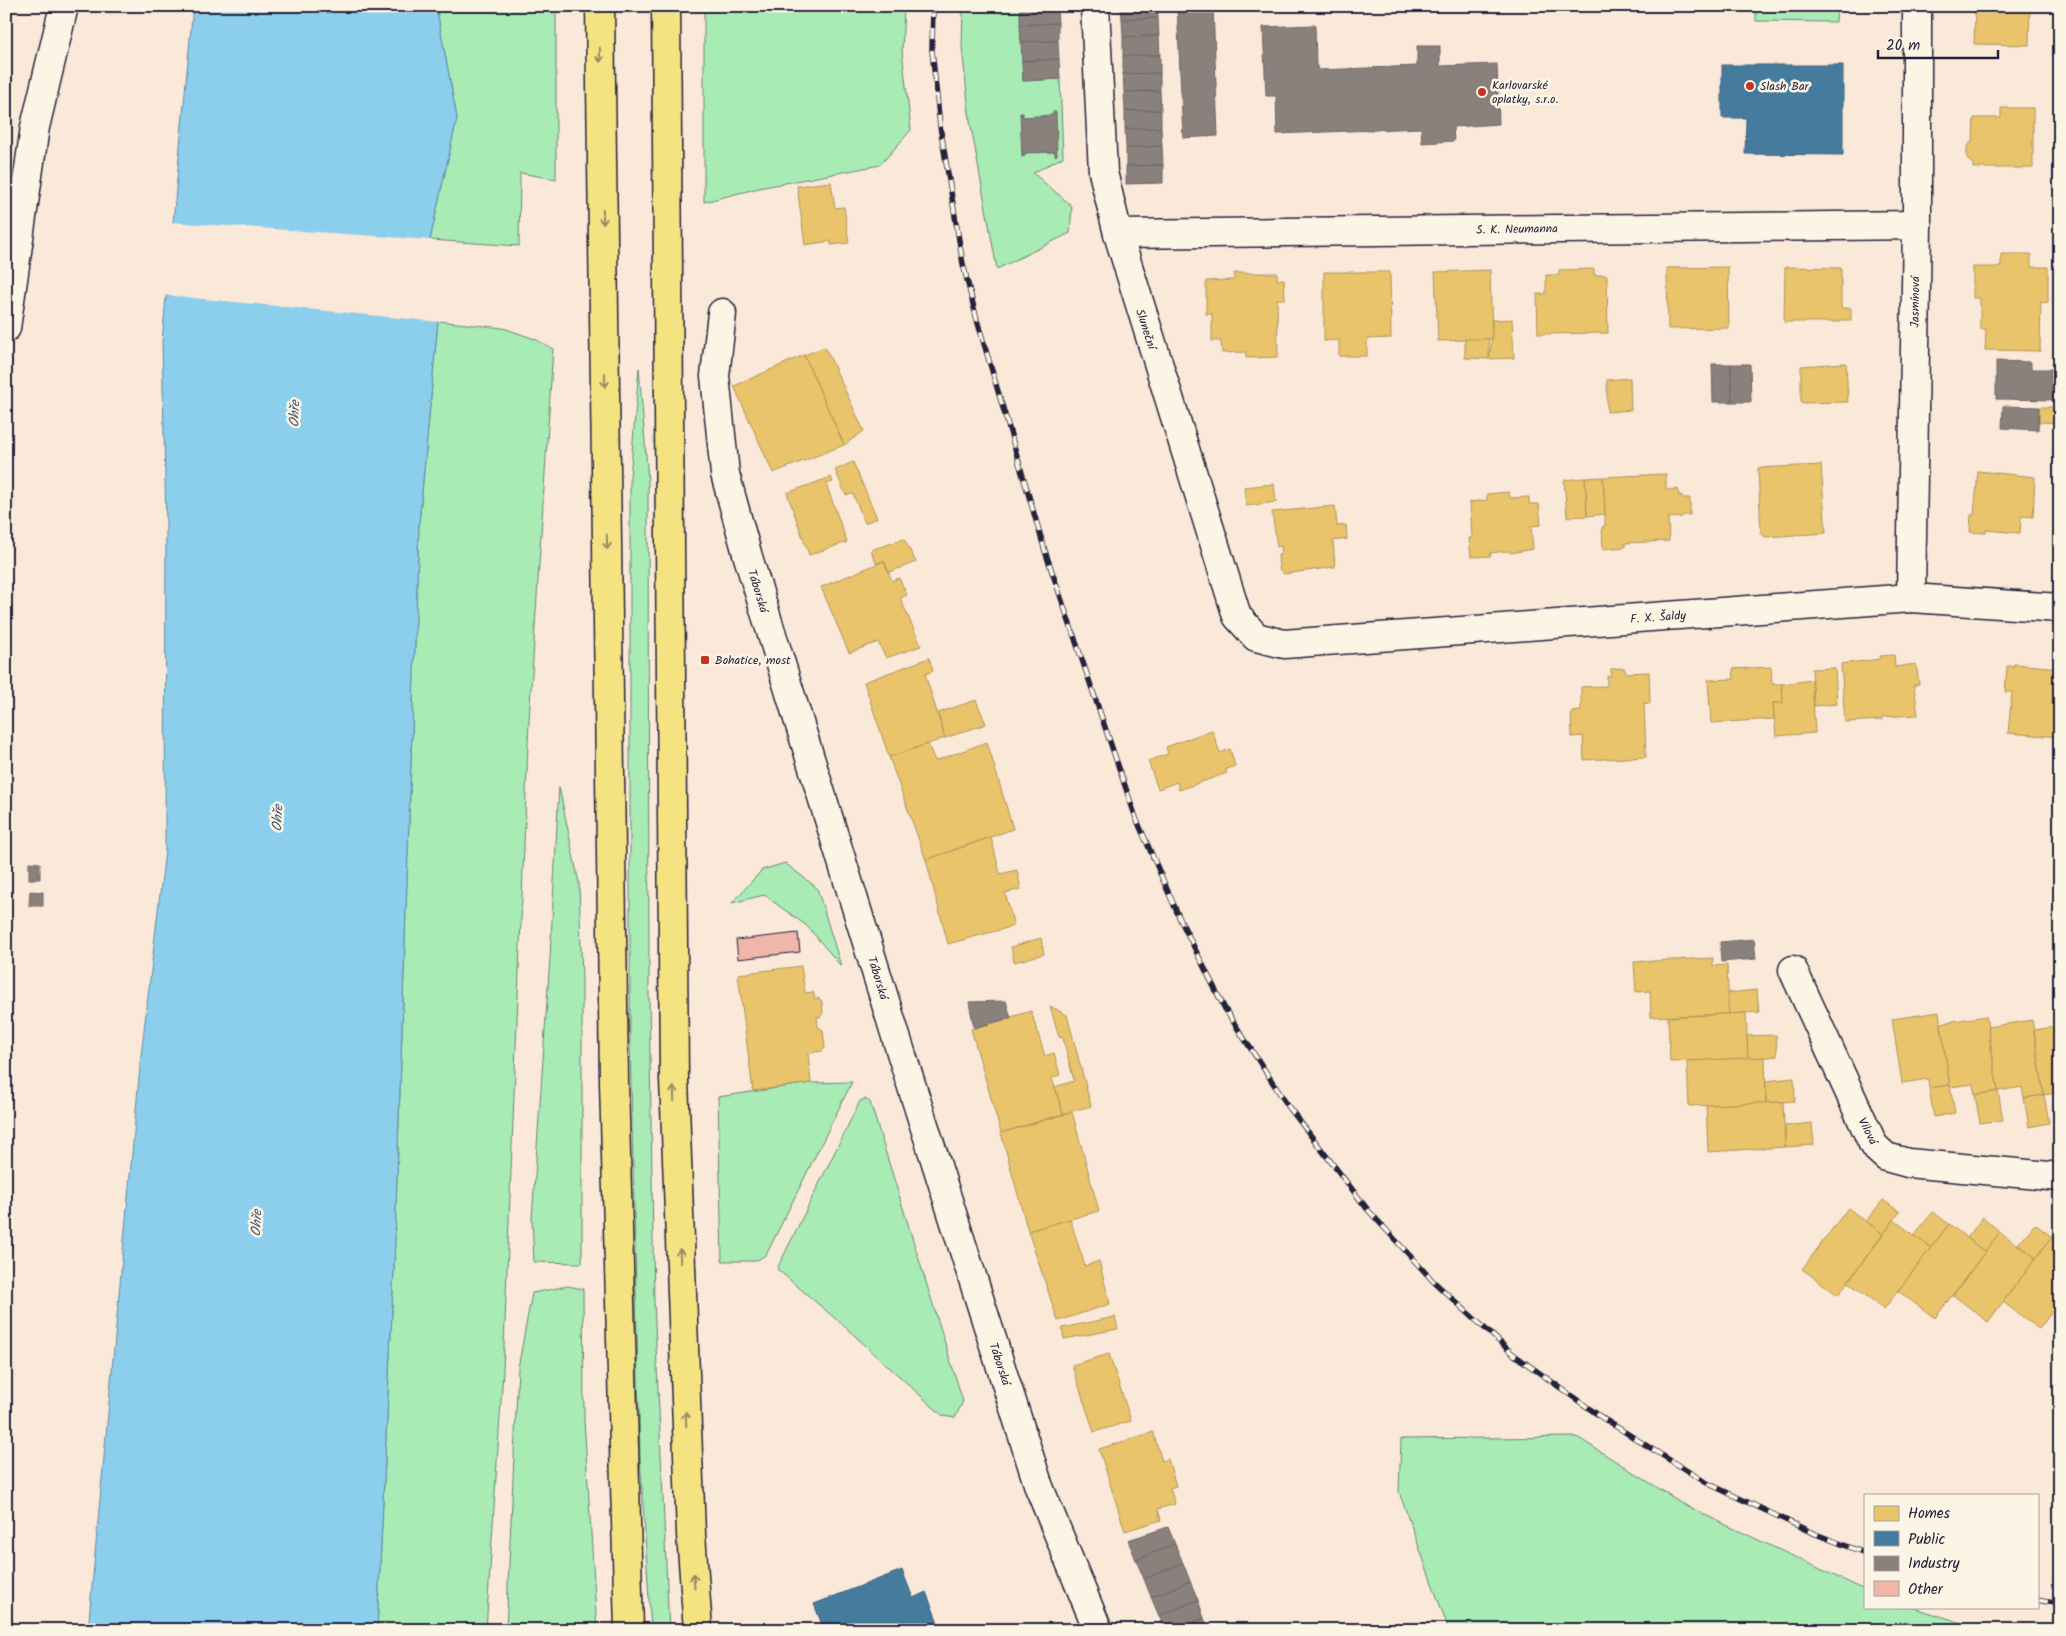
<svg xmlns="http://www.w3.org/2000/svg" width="2066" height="1636" font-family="Kalam,sans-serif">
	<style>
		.green { fill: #a9ebb4; stroke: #668678 }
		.water { fill: #8bcfec; stroke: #618aa5 }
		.pier { fill: #fae8d9 }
		.homes { fill: #e9c46a; stroke: #ad935c }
		.public { fill: #457b9d; stroke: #3a6080 }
		.industry { fill: #8a817c; stroke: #6b6468 }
		.building { fill: #f0b6aa; stroke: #22223b }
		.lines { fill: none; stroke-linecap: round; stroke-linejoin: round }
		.street-casing { stroke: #22223b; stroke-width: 31 }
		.secondary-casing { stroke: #22223b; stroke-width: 31 }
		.highway-casing { stroke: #22223b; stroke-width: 31 }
		.street { stroke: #fcf5e5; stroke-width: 28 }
		.secondary { stroke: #fcf5e5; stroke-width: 28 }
		.highway { stroke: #f5e382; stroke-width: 28 }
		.rail-casing { stroke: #22223b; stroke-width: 5.5 }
		.rail { stroke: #fcf5e5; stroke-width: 4; stroke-dasharray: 11; stroke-linecap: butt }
		.oneway { stroke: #968c62 }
		.poi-dot { fill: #c8321e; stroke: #fcf5e5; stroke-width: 2 }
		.labels { text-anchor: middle; stroke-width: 5; stroke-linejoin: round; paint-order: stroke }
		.poi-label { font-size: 12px; fill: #22223b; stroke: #fcf5e5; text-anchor: start }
		.street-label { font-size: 12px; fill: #22223b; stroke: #fcf5e5 }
		.water-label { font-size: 14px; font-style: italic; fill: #425670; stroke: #fcf5e5 }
	</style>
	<rect width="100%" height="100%" fill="#fae8d9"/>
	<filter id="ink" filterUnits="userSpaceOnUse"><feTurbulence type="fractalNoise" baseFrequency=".02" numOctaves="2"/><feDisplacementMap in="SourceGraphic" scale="10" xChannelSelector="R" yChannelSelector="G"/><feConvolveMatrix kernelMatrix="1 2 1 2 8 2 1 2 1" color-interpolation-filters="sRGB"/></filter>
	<g filter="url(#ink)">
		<!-- green -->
		<g class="green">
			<path d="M436 6H556V179L520 173 519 246 430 240 457 118Z"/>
			<path d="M704 6H904L902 51 911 130 880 165 759 188 704 202Z"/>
			<path d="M963 6H1020L1023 81 1060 79 1063 157 1033 173 1072 206 1070 233 997 269 970 121 962 48Z"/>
			<path d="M1756 6H1837L1836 22 1756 21Z"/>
			<path d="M438 321 503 328 535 339 553 349 529 720 503 1371 486 1630H377L394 1268 419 524Z"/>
			<path d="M639 368 648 480 649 996 654 1301 669 1630H651L640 1457 630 1041V477Z"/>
			<path d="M559 787 579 883 582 981V1263L534 1262 532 1219 550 958Z"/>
			<path d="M785 863 817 888 841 966 807 926 764 895 732 903 762 870Z"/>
			<path d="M852 1082 766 1255 755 1261H722L718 1097 811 1083Z"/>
			<path d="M865 1099 870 1102 963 1401 955 1418 943 1416 844 1326 777 1269 860 1101Z"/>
			<path d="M568 1286 583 1289 584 1419 597 1630H506L518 1368 532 1293Z"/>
			<path d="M1577 1437 1690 1508 1865 1590V1607H1912L1984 1630H1449L1399 1492 1401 1439Z"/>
		</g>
		<!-- water -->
		<path class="water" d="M193 6H436L457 118 430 240 438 321 419 524 394 1268 377 1630H88L141 1056 165 851 166 527 162 341Z"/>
		<!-- pier -->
		<path class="pier" d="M170 222 432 240 440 322 163 295Z"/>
		<!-- homes -->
		<g class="homes">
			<path d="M1975 6H2030L2029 45 1974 44Z"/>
			<path d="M2001 108H2033V168H1973V164L1967 159V147L1973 140 1974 118H2001Z"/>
			<path d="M831 182 835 208 844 207 849 243 831 245V241L805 245 797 186Z"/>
			<path d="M2001 254H2031V267H2048V303L2041 302 2040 351 1985 350 1986 329H1980V298H1973V267H2001Z"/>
			<path d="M1728 267 1729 328 1668 329 1667 268Z"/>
			<path d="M1785 267 1841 268V308H1851V320H1840V322H1784Z"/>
			<path d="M1594 269V275H1607L1608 333 1538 334 1537 294H1546V275H1559V270Z"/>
			<path d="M1490 270 1492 339 1438 341 1435 272Z"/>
			<path d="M1324 272H1390L1391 338 1367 339V356H1339V340L1324 341Z"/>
			<path d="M1234 273H1277V280L1284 279 1285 299H1277L1278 357 1246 358V352L1222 353 1221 341H1212V314H1206V281L1234 280Z"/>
			<path d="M1512 319 1514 358 1489 359 1492 339V320Z"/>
			<path d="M1465 339H1489V359L1465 358Z"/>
			<path d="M825 347 864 431 844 445 804 355Z"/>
			<path d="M804 355 844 445 773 473 734 386Z"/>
			<path d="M1846 363 1848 402 1801 403V366Z"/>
			<path d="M1630 378 1631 410 1607 412V380Z"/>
			<path d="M2039 407H2060V423L2039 422Z"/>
			<path d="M853 462 877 518 865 523 853 494 846 495 835 470Z"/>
			<path d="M1821 465 1826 533 1765 537 1761 533 1758 468Z"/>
			<path d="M1978 471 2035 477 2033 517 2021 516 2020 533 1986 530V533L1970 532 1971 515H1974Z"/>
			<path d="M1666 474V490L1678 489 1679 496 1682 495V498H1690V515H1683L1682 517 1668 518 1669 541 1625 543V547L1603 549 1602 527 1605 526V514L1603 477Z"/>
			<path d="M831 477 833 482 826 484 847 542 809 555 787 493Z"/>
			<path d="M1603 477 1605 514 1587 516 1585 478Z"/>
			<path d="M1585 478 1587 516 1567 517 1564 480Z"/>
			<path d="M1274 484 1276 502 1246 506 1244 487Z"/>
			<path d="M1509 492 1510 498 1529 497V504H1539L1541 525 1531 526 1533 549 1511 553 1508 551 1490 553 1491 556 1471 557 1469 538H1472L1470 502 1487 500V494Z"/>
			<path d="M1335 506 1337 526 1346 525 1347 539 1333 541 1335 567 1284 574 1279 569 1278 555 1282 554 1281 546 1277 547 1272 512Z"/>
			<path d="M904 539 916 562 889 572 884 561 876 563 871 550Z"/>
			<path d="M884 561 892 581 899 578 907 595 900 598 921 646 886 658 878 642 849 653 821 587Z"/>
			<path d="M1894 655 1895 667 1916 664 1919 684 1914 685 1918 715 1882 717V720L1845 722 1841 664 1880 659V656Z"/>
			<path d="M929 658 933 671 925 674 945 738 889 757 864 682Z"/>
			<path d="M2014 664 2060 668V737L2008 733 2012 692H2005L2007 666H2014Z"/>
			<path d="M1771 667 1772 684H1782L1783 703H1773L1774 719 1711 723 1708 680 1734 679 1733 669Z"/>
			<path d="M1624 668 1626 673 1649 672 1650 704 1644 703 1646 757 1584 760 1583 736 1572 737 1571 712 1581 711V687L1607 686V676H1611V669Z"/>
			<path d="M1835 668 1837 704 1814 706 1812 669Z"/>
			<path d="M1812 680 1815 733 1776 736 1773 703H1783L1782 684Z"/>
			<path d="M976 700 986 724 945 738 938 713Z"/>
			<path d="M1212 730 1220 753 1230 749 1235 766 1225 770 1227 773 1179 790 1177 782 1158 789 1148 761 1168 754 1166 747Z"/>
			<path d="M987 742 1013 829 926 860 889 757 928 744 935 761Z"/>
			<path d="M991 837 1000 874 1017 870 1021 889 1005 893 1014 926 948 944 926 860Z"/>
			<path d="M1041 938 1044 954 1014 962 1011 947Z"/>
			<path d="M1713 958V966L1727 965 1729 1014 1651 1017 1650 991 1636 992 1634 962Z"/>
			<path d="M801 966 805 993 813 992 815 999 818 998 822 1001 823 1013 820 1017H817L818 1027 823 1030 825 1048 822 1051 808 1053 811 1083 753 1091 738 974Z"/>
			<path d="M1757 990 1759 1012 1729 1014 1727 993Z"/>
			<path d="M1050 1006 1067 1015 1091 1106 1063 1114 1055 1087 1074 1081 1063 1038 1059 1037Z"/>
			<path d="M1031 1011 1045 1056 1054 1053 1060 1075 1052 1078 1063 1114 1001 1133 971 1029Z"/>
			<path d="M1939 1012 1950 1085 1929 1088 1928 1079 1902 1083 1892 1019Z"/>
			<path d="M1746 1013 1748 1059 1670 1062 1668 1017Z"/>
			<path d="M1986 1016 1998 1091 1975 1095 1973 1084 1950 1087 1941 1023Z"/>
			<path d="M2032 1020 2044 1095 2024 1098 2022 1087 1998 1091 1988 1027Z"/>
			<path d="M2060 1026V1092L2044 1095 2034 1030Z"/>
			<path d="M1776 1035 1777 1056 1748 1059 1747 1036Z"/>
			<path d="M1765 1057 1766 1103 1689 1106 1687 1061Z"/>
			<path d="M1794 1078 1795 1101 1766 1103V1081Z"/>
			<path d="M1950 1085 1955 1113 1934 1117 1929 1088Z"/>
			<path d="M1998 1091 2003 1120 1980 1123 1975 1095Z"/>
			<path d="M2044 1095 2049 1123 2029 1127 2024 1098Z"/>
			<path d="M1783 1102 1785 1147 1708 1152 1706 1105Z"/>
			<path d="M1072 1112 1099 1211 1028 1231 1001 1133Z"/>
			<path d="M1812 1123 1814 1145 1785 1147V1126Z"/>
			<path d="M1883 1200 1900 1212 1883 1234 1866 1221Z"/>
			<path d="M1848 1208 1883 1234 1838 1295 1802 1269Z"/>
			<path d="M1933 1212 1949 1224 1931 1248 1914 1235Z"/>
			<path d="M1983 1217 2000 1232 1985 1252 1967 1238Z"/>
			<path d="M1070 1219 1085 1266 1099 1261 1110 1304 1058 1321 1028 1231Z"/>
			<path d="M1894 1220 1931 1248 1884 1309 1848 1282Z"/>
			<path d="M1949 1224 1985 1252 1935 1318 1898 1291Z"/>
			<path d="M2035 1224 2052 1237 2036 1258 2018 1244Z"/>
			<path d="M2000 1232 2036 1258 1988 1322 1953 1295Z"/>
			<path d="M2052 1237 2060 1242V1301L2039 1329 2003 1302Z"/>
			<path d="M1115 1317 1118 1329 1064 1339 1062 1328Z"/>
			<path d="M1109 1354 1131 1421 1094 1432 1072 1365Z"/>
			<path d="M1153 1432 1162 1461 1168 1459 1176 1486 1170 1488 1175 1504 1158 1509 1161 1520 1125 1531 1099 1449Z"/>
		</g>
		<!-- public -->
		<g class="public">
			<path d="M1722 65H1843V155L1745 154 1746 118H1722Z"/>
			<path d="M902 1570 913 1598 926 1592 941 1630H824L814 1604Z"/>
		</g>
		<!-- industry -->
		<g class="industry">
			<path d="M1020 6H1057L1058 23 1020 25Z"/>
			<path d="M1121 6H1158V18L1122 19Z"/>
			<path d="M1177 6H1213L1218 136 1183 138Z"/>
			<path d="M1158 18 1159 36 1123 37 1122 19Z"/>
			<path d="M1058 23V41L1021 42 1020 25Z"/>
			<path d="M1315 25 1316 66H1318L1319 70 1417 66V46H1440V66L1497 64 1499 124 1453 127 1454 141 1422 143 1421 128 1277 134 1276 96H1266L1263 27Z"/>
			<path d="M1159 36 1160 55 1123 56V37Z"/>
			<path d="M1058 41 1059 59 1022 61 1021 42Z"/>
			<path d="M1160 55V73L1123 74V56Z"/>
			<path d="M1059 59 1060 79 1023 81 1022 61Z"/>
			<path d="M1160 73V91L1124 92 1123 74Z"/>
			<path d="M1160 91 1161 110 1125 111 1124 92Z"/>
			<path d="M1161 110V128L1125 129V111Z"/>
			<path d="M1053 112H1056L1057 155 1055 156V152L1025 153V156L1022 157 1020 113H1023V117L1053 115Z"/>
			<path d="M1161 128 1162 146 1126 148 1125 129Z"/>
			<path d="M1162 146 1163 165 1126 166V148Z"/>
			<path d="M1163 165V183L1126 184V166Z"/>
			<path d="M1996 361 2031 362V369H2057V400L1996 399Z"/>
			<path d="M1712 364H1731L1732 402H1713Z"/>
			<path d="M1731 364H1750L1751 402H1732Z"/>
			<path d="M2003 406 2039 407 2038 430 2002 428Z"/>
			<path d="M29 862 40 863V879H29Z"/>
			<path d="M30 891 43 892V906H29Z"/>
			<path d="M1754 939 1756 959 1721 962 1720 942Z"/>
			<path d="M1006 1001 1011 1018 974 1028 969 1002Z"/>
			<path d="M1168 1527 1175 1544 1136 1560 1128 1540Z"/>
			<path d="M1175 1544 1183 1563 1144 1579 1136 1560Z"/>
			<path d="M1183 1563 1190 1581 1151 1597 1144 1579Z"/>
			<path d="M1190 1581 1198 1600 1159 1616 1151 1597Z"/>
			<path d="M1198 1600 1204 1618 1177 1630H1165L1159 1616Z"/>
			<path d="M1204 1618 1209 1630H1177Z"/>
		</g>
		<!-- building -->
		<path class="building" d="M798 933 800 952 738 959 736 940Z"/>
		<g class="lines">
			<defs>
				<g id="street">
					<path d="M1095 6 1103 172 1118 234 1237 616 1256 637 1284 644 1911 598 2060 608"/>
					<path d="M1118 234 1917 225"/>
					<path d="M722 313 715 376 725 474 748 557 898 1043 1039 1487 1098 1630"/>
					<path d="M1911 598 1917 225V6"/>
					<path d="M1793 970 1874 1146 1886 1157 1908 1163 2060 1177"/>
				</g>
				<path id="secondary" d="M6 328 35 127 64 6"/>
				<g id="highway">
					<path d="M600 6 614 1082 629 1630"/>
					<path d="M666 6 674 1079 691 1534 698 1630"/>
				</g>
			</defs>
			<!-- street casing -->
			<use href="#street" class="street-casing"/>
			<!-- secondary casing -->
			<use href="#secondary" class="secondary-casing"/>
			<!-- highway casing -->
			<use href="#highway" class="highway-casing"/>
			<!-- street -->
			<use href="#street" class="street"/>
			<!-- secondary -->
			<use href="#secondary" class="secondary"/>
			<!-- highway -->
			<use href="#highway" class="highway"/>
			<defs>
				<g id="rail">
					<path d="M933 6 932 50 940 126 963 264 977 320 1013 442 1045 551 1136 818 1180 919 1225 1009 1288 1106 1368 1210 1434 1282 1513 1354 1604 1419 1705 1482 1813 1533 1865 1553"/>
					<path d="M2037 1600 2060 1604"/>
				</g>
			</defs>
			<!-- rail casing -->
			<use href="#rail" class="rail-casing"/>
			<!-- rail -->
			<use href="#rail" class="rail"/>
		</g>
		<!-- one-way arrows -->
		<defs><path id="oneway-shaft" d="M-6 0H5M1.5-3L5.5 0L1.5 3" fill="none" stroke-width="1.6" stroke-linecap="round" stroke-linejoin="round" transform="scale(1.25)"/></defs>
		<g class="oneway">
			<use href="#oneway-shaft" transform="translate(600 55) rotate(89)"/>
			<use href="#oneway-shaft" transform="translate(603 217) rotate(89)"/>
			<use href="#oneway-shaft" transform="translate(605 380) rotate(89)"/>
			<use href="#oneway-shaft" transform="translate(607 542) rotate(89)"/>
			<use href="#oneway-shaft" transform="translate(674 1094) rotate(-92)"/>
			<use href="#oneway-shaft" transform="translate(680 1256) rotate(-92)"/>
			<use href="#oneway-shaft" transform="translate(686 1419) rotate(-92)"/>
			<use href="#oneway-shaft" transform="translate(694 1581) rotate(-94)"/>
		</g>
	</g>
	<!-- markers -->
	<g class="poi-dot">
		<circle cx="1750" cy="86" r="5"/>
		<circle cx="1482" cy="92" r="5"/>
		<rect x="700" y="655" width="10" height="10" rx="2.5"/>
	</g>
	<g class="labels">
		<!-- poi labels -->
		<g class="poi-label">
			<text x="1492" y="89">Karlovarské<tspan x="1492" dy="14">oplatky, s.r.o.</tspan></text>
			<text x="1760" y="90">Slash Bar</text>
			<text x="715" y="664">Bohatice, most</text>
		</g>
		<!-- street labels -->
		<g class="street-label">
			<text transform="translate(1517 229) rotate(-1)" y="4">S. K. Neumanna</text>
			<text transform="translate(1915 302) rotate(-89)" y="4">Jasmínová</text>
			<text transform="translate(1146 329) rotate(72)" y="4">Sluneční</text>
			<text transform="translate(758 591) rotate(73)" y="4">Táborská</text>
			<text transform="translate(1658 617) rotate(-4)" y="4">F. X. Šaldy</text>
			<text transform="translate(878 978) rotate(73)" y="4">Táborská</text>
			<text transform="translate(1868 1131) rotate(63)" y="4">Vilová</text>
			<text transform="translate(1000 1364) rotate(72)" y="4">Táborská</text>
		</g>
		<!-- water labels -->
		<g class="water-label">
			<text transform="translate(294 414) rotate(-88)" y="5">Ohře</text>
			<text transform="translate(277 818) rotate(-87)" y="5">Ohře</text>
			<text transform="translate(256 1223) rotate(-87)" y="5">Ohře</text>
		</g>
	</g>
	<!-- margin -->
	<rect width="2066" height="1636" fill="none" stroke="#fcf5e5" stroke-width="25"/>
	<rect x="12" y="12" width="2041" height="1611" fill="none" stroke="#22223b" stroke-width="2" filter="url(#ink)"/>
	<!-- legend -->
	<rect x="1864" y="1494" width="175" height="115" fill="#fcf5e5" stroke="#a5a1a1"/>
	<rect x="1874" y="1506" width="25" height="15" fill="#e9c46a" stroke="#a5a1a1"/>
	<text x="1908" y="1518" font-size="15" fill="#22223b">Homes</text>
	<rect x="1874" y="1531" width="25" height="15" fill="#457b9d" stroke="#a5a1a1"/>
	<text x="1908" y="1544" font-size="15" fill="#22223b">Public</text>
	<rect x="1874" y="1556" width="25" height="15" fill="#8a817c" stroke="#a5a1a1"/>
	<text x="1908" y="1568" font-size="15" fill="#22223b">Industry</text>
	<rect x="1874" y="1581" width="25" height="15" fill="#f0b6aa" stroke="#a5a1a1"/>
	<text x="1908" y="1594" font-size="15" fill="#22223b">Other</text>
	<!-- scale -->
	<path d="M1878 50v8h120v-8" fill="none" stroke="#22223b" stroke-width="2.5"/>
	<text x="1886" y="50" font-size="15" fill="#22223b" stroke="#fcf5e5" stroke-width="4" paint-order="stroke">20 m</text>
</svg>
